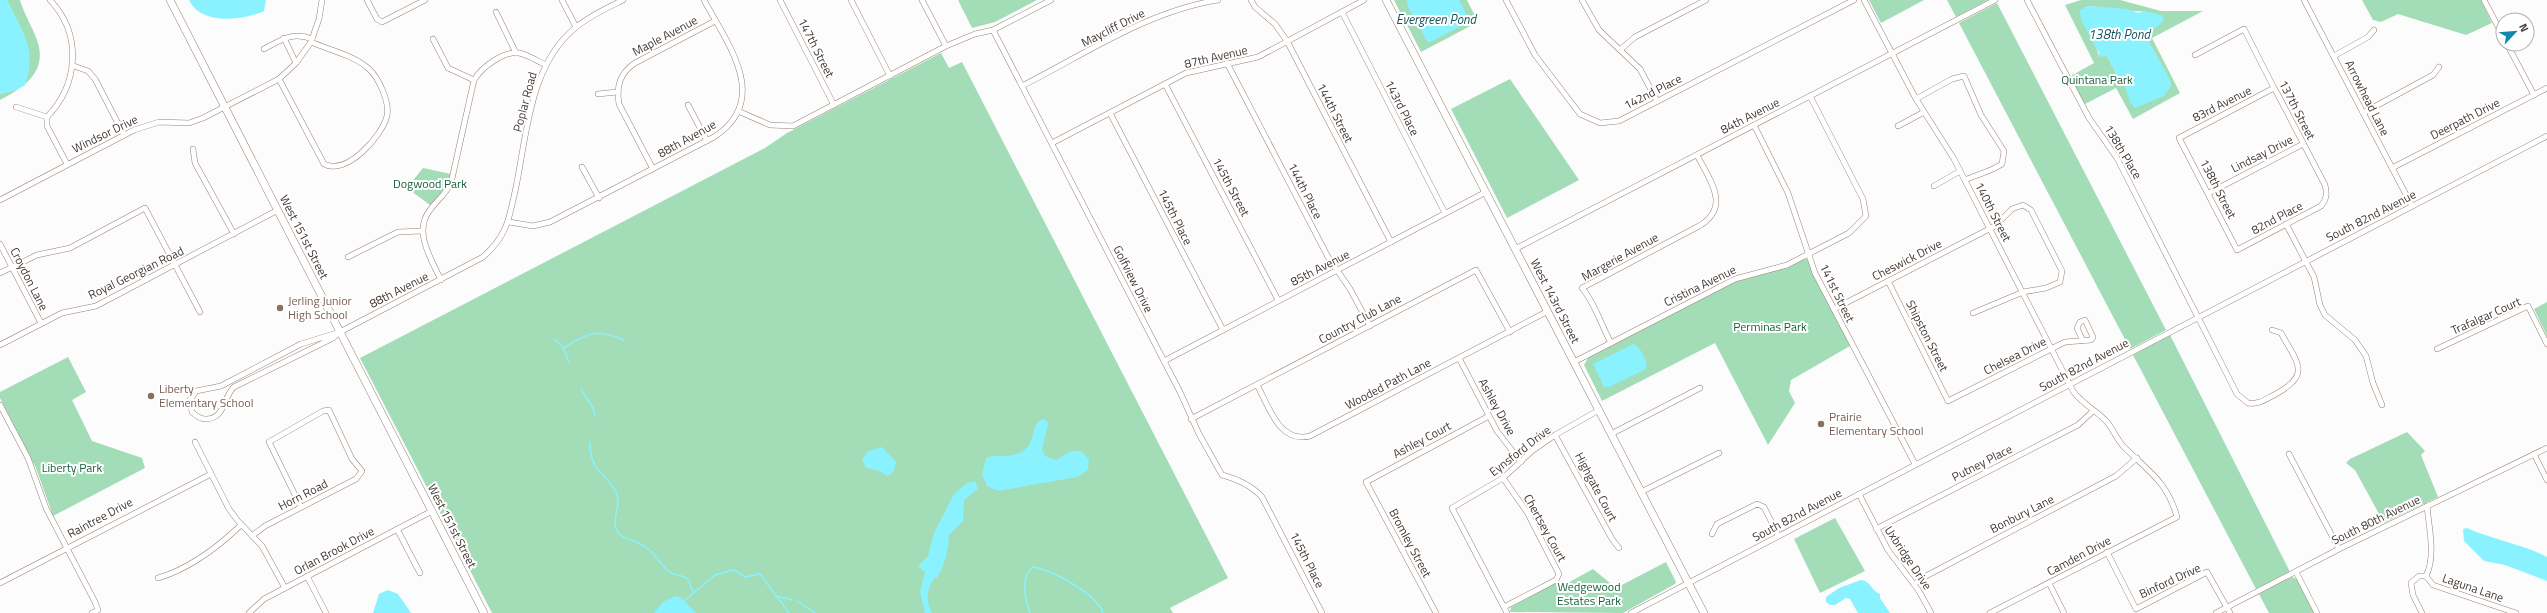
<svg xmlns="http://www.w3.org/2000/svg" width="2547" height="613" font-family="'Titillium Web',sans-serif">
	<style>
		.green { fill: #a2ddb8; fill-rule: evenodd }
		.water { fill: #8af2fe }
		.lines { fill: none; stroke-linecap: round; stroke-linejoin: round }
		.stream { stroke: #8af2fe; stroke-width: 1.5 }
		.street-casing { stroke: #9a8276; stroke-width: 6 }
		.secondary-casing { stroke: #9a8276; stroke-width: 8 }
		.street { stroke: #fff; stroke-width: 5 }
		.secondary { stroke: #fff; stroke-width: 7 }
		.education-dot { fill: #8d6e63; stroke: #fff; stroke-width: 1.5 }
		.labels { text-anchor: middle; stroke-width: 4; stroke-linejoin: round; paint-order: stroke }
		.street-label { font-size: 12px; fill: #433833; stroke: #fff }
		.park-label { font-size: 12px; fill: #165e3a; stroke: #fff }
		.education-label { font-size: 12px; fill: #785e54; stroke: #fff; text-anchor: start }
		.water-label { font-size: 13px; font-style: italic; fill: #15535a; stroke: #fff }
	</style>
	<rect width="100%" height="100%" fill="#fcfcfc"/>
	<!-- green -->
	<g class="green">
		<path d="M7 0H20C24 14 32 26 37 40 48 71 25 87 0 100V94L18 89 25 85 13 13Z"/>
		<path d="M958 0H1037L995 22 972 28Z"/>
		<path d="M1394 0H1467L1478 22 1421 52Z"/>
		<path d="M1869 0H1924L1881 23Z"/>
		<path d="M1947 0H1988L1956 17Z"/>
		<path d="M2081 0H2120L2161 11H2203L2152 38 2180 93 2133 119 2116 88 2085 104 2069 77 2094 63 2065 5ZM2089 6C2099 7 2140 13 2144 11L2148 32 2145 35 2167 75 2120 81 2107 56H2099L2084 8Z"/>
		<path d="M2362 0H2481L2492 23 2466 35 2398 14 2381 22 2373 20Z"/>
		<path d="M1997 3 2166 330 2130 349 1959 23Z"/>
		<path d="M941 53 949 68 962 62 1228 578 1170 608 1173 613H492L360 358 765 148 787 133Z"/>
		<path d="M1510 79 1579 180 1507 218 1451 109Z"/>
		<path d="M423 168 451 174 443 191 430 205 407 188Z"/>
		<path d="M1804 258 1809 261 1850 346 1791 380 1789 391 1795 403 1768 445 1715 343 1602 401 1584 365 1588 358 1736 281Z"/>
		<path d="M2547 302V336L2534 309Z"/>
		<path d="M2170 335 2290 572 2256 589 2133 355Z"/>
		<path d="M68 357 86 392 72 400 92 441 142 458 145 468 53 516 36 468 0 398V392Z"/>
		<path d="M2407 432 2425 451 2421 455 2438 497 2384 523 2355 470 2346 463 2350 459Z"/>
		<path d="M1835 518 1865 571 1820 593 1794 539Z"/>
		<path d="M1666 562 1676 582 1675 584 1623 613 1510 612 1511 607 1559 581 1566 584 1593 569 1616 588Z"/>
		<path d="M2292 577 2297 579 2314 613H2269L2259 594Z"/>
	</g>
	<!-- water -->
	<g class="water">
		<path d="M0 0H7C22 31 38 50 25 85L18 89 0 94Z"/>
		<path d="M189 0H266L264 11C242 21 200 25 189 0Z"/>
		<path d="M1407 0H1459L1469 19 1467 23 1428 43 1408 7Z"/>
		<path d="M2089 6 2127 9 2139 13 2144 11 2161 15 2164 18 2162 23 2145 35 2170 80 2171 86 2164 96 2135 108 2130 102 2124 84 2120 81 2107 56 2099 57V53L2081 20 2080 10Z"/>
		<path d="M1633 344C1640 346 1649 363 1646 369L1609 387H1604L1593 364Z"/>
		<path d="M1042 419 1046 420 1048 424 1042 449 1045 456 1056 460 1071 451H1081L1089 459 1088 470 1077 477 998 491 987 486 982 475 986 458C998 454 1011 459 1023 451 1035 444 1031 425 1042 419Z"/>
		<path d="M882 447 896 462 894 471 888 476 877 470 866 468 862 460 868 451Z"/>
		<path d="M975 481 978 489 964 500 963 521 949 535C948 553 946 561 937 578H934C927 591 925 599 932 613H925L920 592 925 572 918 566 928 556 934 533 954 494 967 483Z"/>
		<path d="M2467 528C2493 540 2523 544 2547 557V581L2505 565 2484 561 2464 541 2463 529Z"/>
		<path d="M1861 580C1871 581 1872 592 1880 594V598L1890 613H1858L1850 599 1846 598 1835 605H1830L1826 602V597L1839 588Z"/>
		<path d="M388 590 398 594 411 613H373L379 594Z"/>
		<path d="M675 596 681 598 696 613H654L663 602Z"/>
	</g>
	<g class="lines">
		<!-- stream -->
		<g class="stream">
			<path d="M554 339 563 347 569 362"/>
			<path d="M564 348C587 333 597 328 624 340"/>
			<path d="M581 389 593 408 595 416"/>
			<path d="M590 442C590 473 605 471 616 492 622 504 612 516 616 528 619 539 632 539 640 544 654 550 658 562 668 571 673 575 682 575 688 579L693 592"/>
			<path d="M776 596 792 600"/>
			<path d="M684 601 715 575 734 570 745 577 760 574 789 613"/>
			<path d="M797 601 815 613"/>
			<path d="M1030 613C1025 600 1020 577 1033 567 1052 570 1097 594 1103 613"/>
		</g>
		<defs>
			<g id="street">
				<path d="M50 0C83 35 78 85 47 117V126L67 164"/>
				<path d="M367 0 377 19 382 22 425 0"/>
				<path d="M562 0 576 27"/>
				<path d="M780 0 834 105"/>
				<path d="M851 0 890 76"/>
				<path d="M922 0 946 46"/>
				<path d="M1251 0 1255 7 1275 24 1287 41 1391 242"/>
				<path d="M1506 0 1535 55 1580 114 1600 123 1619 121 1854 0"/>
				<path d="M1582 0 1599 30 1640 69 1657 101"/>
				<path d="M1864 0 1916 99 1954 159 2073 391C2082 404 2096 410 2107 422 2113 429 2117 440 2124 447 2148 471 2167 481 2177 517L1990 613"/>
				<path d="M2027 0 2089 118 2117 158 2237 394 2248 403C2258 405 2266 399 2274 395 2312 375 2298 364 2281 333L2272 330"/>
				<path d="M2304 0 2412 206"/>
				<path d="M2484 0 2503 36"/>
				<path d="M496 12 516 53"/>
				<path d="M1342 12 1445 213"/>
				<path d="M993 30 1180 392 1199 434 1222 475C1237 479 1251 485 1262 497L1322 613"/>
				<path d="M284 38 296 63"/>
				<path d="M433 39 448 68 474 80"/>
				<path d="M2507 44 2534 95"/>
				<path d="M264 49C281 40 293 31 312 39"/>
				<path d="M1620 50 1635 37 1706 0"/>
				<path d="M2195 55 2244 29 2274 88 2277 93 2325 185C2327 193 2327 199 2321 206L2237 250 2179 138 2274 88"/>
				<path d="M2334 56 2368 37 2374 30"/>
				<path d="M1227 63 1328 257 1350 289 1370 326"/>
				<path d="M74 66 88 71 95 79 124 135"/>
				<path d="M279 79 324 164C347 176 382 136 387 116 390 103 379 78 369 69 354 55 329 50 311 42"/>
				<path d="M1165 84 1278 300"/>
				<path d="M1022 86C1085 54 1148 11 1218 0"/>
				<path d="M598 94 617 92"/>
				<path d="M1916 99 1952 79 1964 76 1981 115 2004 151 2002 164C1990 172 1978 174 1965 180"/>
				<path d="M688 105 707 141"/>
				<path d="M16 107 47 117"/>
				<path d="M738 111 770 125 793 126 946 46 975 34 993 30 1051 0"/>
				<path d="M1110 113 1223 330"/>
				<path d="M2363 113 2433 75 2439 67"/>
				<path d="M1754 125 1788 193 1815 273 1915 464"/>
				<path d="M1898 126 1924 112"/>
				<path d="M1052 143 1186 73 1258 57 1364 0"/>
				<path d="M193 149 195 163 234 234"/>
				<path d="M582 167 599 198"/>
				<path d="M2392 168 2547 88"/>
				<path d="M653 169 619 104C616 86 620 73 635 63L715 21"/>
				<path d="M1934 186 1960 171"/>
				<path d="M2209 193 2303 144"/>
				<path d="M0 200 134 130 159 122 189 123 203 118 279 79 296 63 311 42 319 19 322 0"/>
				<path d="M509 222 533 226 550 222 714 137C772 100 727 43 704 0"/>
				<path d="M2286 224 2314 277 2320 305 2325 315 2355 340 2366 356 2373 383 2382 405"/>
				<path d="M0 244 41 323"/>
				<path d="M1515 249 1995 0"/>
				<path d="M348 257 398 232 422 231"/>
				<path d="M0 273 37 255 70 248 145 208 200 312"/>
				<path d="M441 280C431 259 413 231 430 210 437 200 446 194 451 183L474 80C482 67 503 51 519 53 529 55 537 61 546 65"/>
				<path d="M1888 281 1948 401 2065 342 2091 340 2093 337 2085 320 2080 322 2077 328 2083 341"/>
				<path d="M1834 309 1995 226 2012 209 2023 205 2031 210 2062 271 2060 282 2046 288 2023 292 1973 313"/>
				<path d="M340 332 333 338 234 387C223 397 225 419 206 419 201 419 196 416 192 412L190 400 196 391 221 386 301 344 340 332 483 257C508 235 509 218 516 187 527 133 530 65 575 28 589 16 607 8 623 0"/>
				<path d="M1611 343C1601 325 1595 303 1582 288L1699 226C1732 207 1709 179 1697 155"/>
				<path d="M0 345 62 313 96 306 278 210"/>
				<path d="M2437 349 2528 306 2547 344"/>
				<path d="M1459 358 1497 431 1521 462"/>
				<path d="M1164 361 1486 192"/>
				<path d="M1574 362 1735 279 1787 265 1849 233 1866 216 1863 199 1810 96"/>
				<path d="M1257 385C1269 406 1279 444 1310 436L1548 311"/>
				<path d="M0 405 28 458 46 508 95 602 98 610 92 613"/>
				<path d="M1191 419 1476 270 1510 332"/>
				<path d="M1611 434 1700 388"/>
				<path d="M1555 435 1612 539 1619 548"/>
				<path d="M195 442 229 509 238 521 262 546 285 588"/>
				<path d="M2289 454 2339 549"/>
				<path d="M2534 454 2547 480"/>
				<path d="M1503 478 1527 512 1559 574 1556 580 1504 607"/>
				<path d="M1641 492 1719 453"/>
				<path d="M1859 494 1888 550 1919 591 1931 613"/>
				<path d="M2427 506C2429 528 2436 556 2426 576L2433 585 2516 613"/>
				<path d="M397 529 420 573"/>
				<path d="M1876 529 2078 425 2093 411"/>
				<path d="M1712 534 1717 524 1757 504 1764 507 1778 535"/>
				<path d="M252 536 265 526 356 479 362 471 352 459 329 410 323 411 269 442 301 507"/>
				<path d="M2107 552 2136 609 2207 572 2230 613"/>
				<path d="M2296 572 2317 613"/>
				<path d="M307 576 326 613"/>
				<path d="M158 578C189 569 218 547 241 525"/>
				<path d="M0 583 211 474"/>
				<path d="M2049 583 2064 613"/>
				<path d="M1914 584 1926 576 2116 476 2137 458"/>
				<path d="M249 613 264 599 432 511"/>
				<path d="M1436 613 1366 482 1489 416"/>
				<path d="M1507 613 1452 508 1503 478 1532 451 1555 435 1599 410"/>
				<path d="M1631 613 2547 136"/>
				<path d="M2216 613 2339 549 2547 448"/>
				<path d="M2422 613 2413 595 2411 583 2419 576H2426"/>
			</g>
			<g id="secondary">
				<path d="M170 0 484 613"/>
				<path d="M1386 0 1704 613"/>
			</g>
		</defs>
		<!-- street casing -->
		<use href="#street" class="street-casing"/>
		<!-- secondary casing -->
		<use href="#secondary" class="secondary-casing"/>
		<!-- street -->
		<use href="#street" class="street"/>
		<!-- secondary -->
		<use href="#secondary" class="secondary"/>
	</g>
	<!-- markers -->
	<g class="education-dot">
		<circle cx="280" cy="308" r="4"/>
		<circle cx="151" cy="396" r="4"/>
		<circle cx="1821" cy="424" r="4"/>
	</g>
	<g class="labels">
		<!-- street labels -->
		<g class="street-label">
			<text transform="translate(1113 28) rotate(-27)" y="4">Maycliff Drive</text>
			<text transform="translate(665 36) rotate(-28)" y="4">Maple Avenue</text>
			<text transform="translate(816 48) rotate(63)" y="4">147th Street</text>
			<text transform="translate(1216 57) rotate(-13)" y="4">87th Avenue</text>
			<text transform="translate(1653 92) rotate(-27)" y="4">142nd Place</text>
			<text transform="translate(2367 98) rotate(63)" y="4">Arrowhead Lane</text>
			<text transform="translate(525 102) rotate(-75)" y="4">Poplar Road</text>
			<text transform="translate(2222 104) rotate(-27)" y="4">83rd Avenue</text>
			<text transform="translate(1402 108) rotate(63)" y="4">143rd Place</text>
			<text transform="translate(2297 110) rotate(63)" y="4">137th Street</text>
			<text transform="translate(1335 113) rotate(63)" y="4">144th Street</text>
			<text transform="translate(1750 116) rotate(-27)" y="4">84th Avenue</text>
			<text transform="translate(2465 119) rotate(-27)" y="4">Deerpath Drive</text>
			<text transform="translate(105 134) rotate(-26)" y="4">Windsor Drive</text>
			<text transform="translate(687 139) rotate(-29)" y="4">88th Avenue</text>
			<text transform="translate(2123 152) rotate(59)" y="4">138th Place</text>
			<text transform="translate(2262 154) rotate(-27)" y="4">Lindsay Drive</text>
			<text transform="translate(1231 187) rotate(62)" y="4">145th Street</text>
			<text transform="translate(2218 189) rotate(63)" y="4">138th Street</text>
			<text transform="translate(1305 191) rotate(63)" y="4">144th Place</text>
			<text transform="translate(1993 212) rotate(63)" y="4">140th Street</text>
			<text transform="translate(2371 216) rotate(-27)" y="4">South 82nd Avenue</text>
			<text transform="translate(1175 217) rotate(63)" y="4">145th Place</text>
			<text transform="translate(2277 218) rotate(-28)" y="4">82nd Place</text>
			<text transform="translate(304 237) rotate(63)" y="4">West 151st Street</text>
			<text transform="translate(1620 257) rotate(-29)" y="4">Margerie Avenue</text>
			<text transform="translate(1907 260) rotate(-27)" y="4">Cheswick Drive</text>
			<text transform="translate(1320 268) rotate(-27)" y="4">85th Avenue</text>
			<text transform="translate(136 273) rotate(-26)" y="4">Royal Georgian Road</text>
			<text transform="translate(29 279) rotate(63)" y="4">Croydon Lane</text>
			<text transform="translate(1133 279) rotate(63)" y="4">Golfview Drive</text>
			<text transform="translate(1700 286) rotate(-26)" y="4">Cristina Avenue</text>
			<text transform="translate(399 290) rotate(-27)" y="4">88th Avenue</text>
			<text transform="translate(1837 293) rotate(64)" y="4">141st Street</text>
			<text transform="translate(1555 301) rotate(63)" y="4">West 143rd Street</text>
			<text transform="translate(2486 316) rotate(-24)" y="4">Trafalgar Court</text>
			<text transform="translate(1360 319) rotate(-28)" y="4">Country Club Lane</text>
			<text transform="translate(1927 336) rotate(63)" y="4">Shipston Street</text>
			<text transform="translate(2015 356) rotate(-27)" y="4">Chelsea Drive</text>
			<text transform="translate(2084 365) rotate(-28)" y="4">South 82nd Avenue</text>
			<text transform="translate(1388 384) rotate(-28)" y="4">Wooded Path Lane</text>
			<text transform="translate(1497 407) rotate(61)" y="4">Ashley Drive</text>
			<text transform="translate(1422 440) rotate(-28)" y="4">Ashley Court</text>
			<text transform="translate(1520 451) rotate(-38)" y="4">Eynsford Drive</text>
			<text transform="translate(1982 463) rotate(-27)" y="4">Putney Place</text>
			<text transform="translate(1596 487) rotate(62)" y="4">Highgate Court</text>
			<text transform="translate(303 495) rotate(-27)" y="4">Horn Road</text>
			<text transform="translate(2022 514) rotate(-27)" y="4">Bonbury Lane</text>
			<text transform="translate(1797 515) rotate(-28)" y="4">South 82nd Avenue</text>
			<text transform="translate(100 518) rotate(-28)" y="4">Raintree Drive</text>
			<text transform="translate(2376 520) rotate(-26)" y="4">South 80th Avenue</text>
			<text transform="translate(452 526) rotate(63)" y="4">West 151st Street</text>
			<text transform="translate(1545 528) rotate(61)" y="4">Chertsey Court</text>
			<text transform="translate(1410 543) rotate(62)" y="4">Bromley Street</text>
			<text transform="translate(334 551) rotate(-28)" y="4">Orlan Brook Drive</text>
			<text transform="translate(2079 556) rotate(-28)" y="4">Camden Drive</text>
			<text transform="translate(1908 558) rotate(56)" y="4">Uxbridge Drive</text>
			<text transform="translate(1307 560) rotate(63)" y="4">145th Place</text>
			<text transform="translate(2170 581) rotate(-25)" y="4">Binford Drive</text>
			<text transform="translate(2473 588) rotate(19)" y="4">Laguna Lane</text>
		</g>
		<!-- park labels -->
		<g class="park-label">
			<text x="2097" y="84">Quintana Park</text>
			<text x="430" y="188">Dogwood Park</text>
			<text x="1770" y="331">Perminas Park</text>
			<text x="72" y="472">Liberty Park</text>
			<text x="1589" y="591">Wedgewood<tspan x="1589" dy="14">Estates Park</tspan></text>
		</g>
		<!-- education labels -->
		<g class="education-label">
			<text x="288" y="305">Jerling Junior<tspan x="288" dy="14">High School</tspan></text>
			<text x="159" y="393">Liberty<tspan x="159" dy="14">Elementary School</tspan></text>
			<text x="1829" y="421">Prairie<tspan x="1829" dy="14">Elementary School</tspan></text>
		</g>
		<!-- water labels -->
		<g class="water-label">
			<text x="1436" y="24">Evergreen Pond</text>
			<text x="2119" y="39">138th Pond</text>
		</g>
	</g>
	<!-- north arrow -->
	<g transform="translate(2515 32) rotate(64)"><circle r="19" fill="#ffffff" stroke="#b4afad"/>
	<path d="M0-3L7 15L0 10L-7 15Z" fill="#1187ac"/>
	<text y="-6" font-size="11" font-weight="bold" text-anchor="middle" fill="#433833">N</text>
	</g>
</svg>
